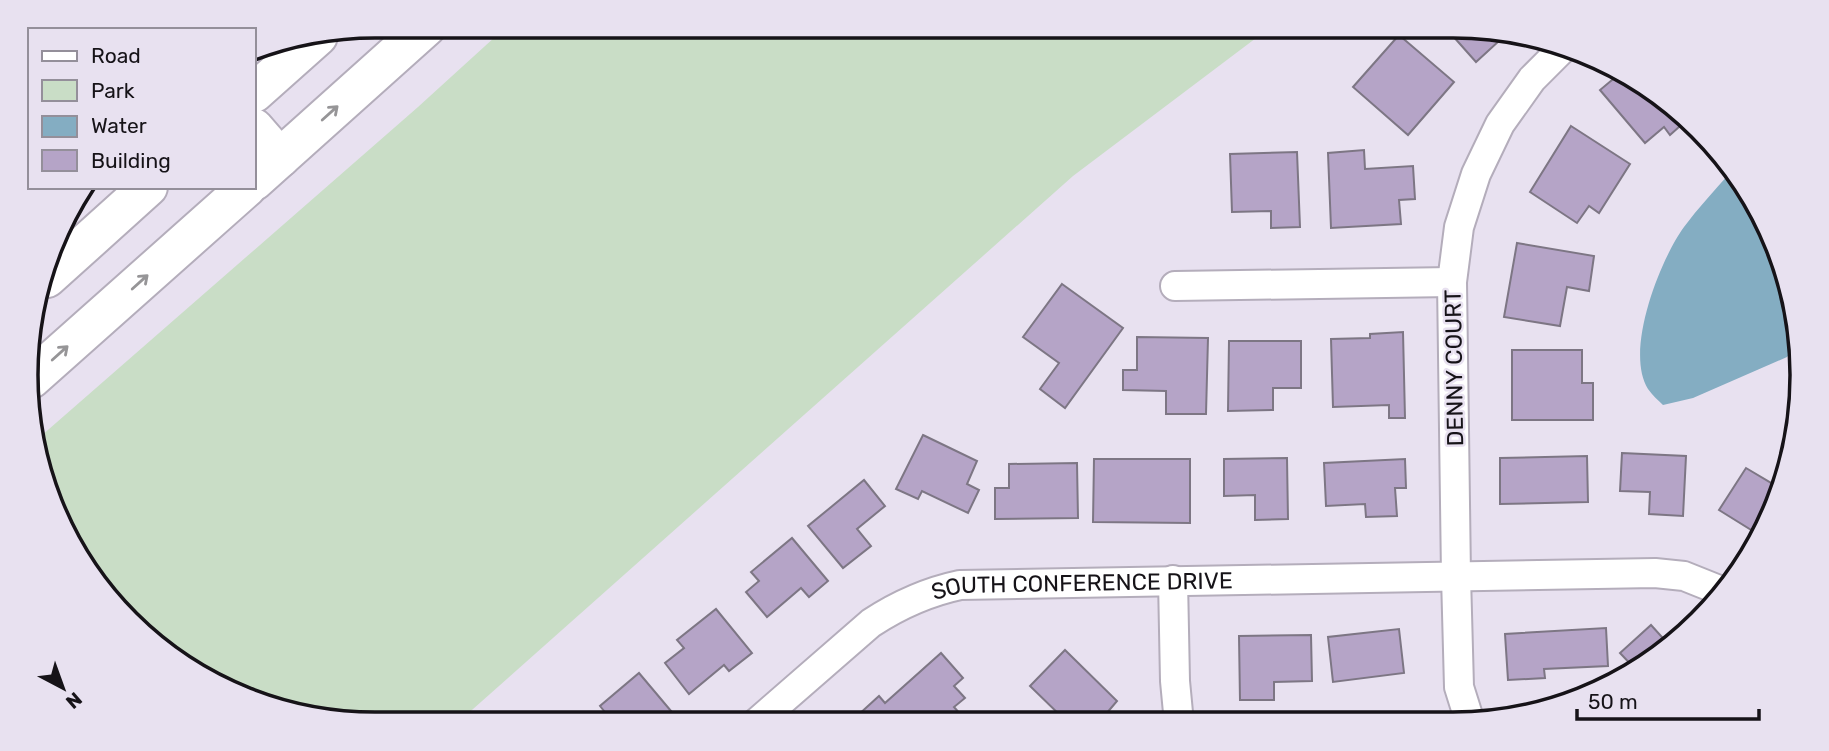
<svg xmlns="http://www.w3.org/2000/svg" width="1829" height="751" font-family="Rubik,sans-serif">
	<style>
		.green { fill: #c9ddc6 }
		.water { fill: #84adc2 }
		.building { fill: #b5a4c7; stroke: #7d7684; stroke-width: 2 }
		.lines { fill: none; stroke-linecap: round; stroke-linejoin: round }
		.minor-casing { stroke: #b4adbb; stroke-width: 32 }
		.primary-casing { stroke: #b4adbb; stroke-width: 42 }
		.minor { stroke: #fff; stroke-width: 28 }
		.primary { stroke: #fff; stroke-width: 38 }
		.oneway { stroke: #969597 }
		.labels { text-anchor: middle; stroke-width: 5; stroke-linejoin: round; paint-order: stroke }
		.street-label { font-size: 23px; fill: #161318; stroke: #e8e1f0 }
		.rim { fill: none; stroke: #161318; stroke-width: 3.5 }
	</style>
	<rect width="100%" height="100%" fill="#e8e1f0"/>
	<!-- green -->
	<path class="green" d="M507 26H1272L1073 176 455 725H376L264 706 163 652 85 569 33 443 418 107Z"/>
	<!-- water -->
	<path class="water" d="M1730 173 1767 221 1799 343 1787 357 1693 398 1663 405C1658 400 1652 395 1648 389 1624 351 1660 260 1684 227 1698 208 1714 191 1730 173Z"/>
	<!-- building -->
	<g class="building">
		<path d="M1444 26 1491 32 1499 41 1476 62Z"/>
		<path d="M1399 35 1454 82 1408 135 1353 87Z"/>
		<path d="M1618 75 1683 113 1688 119 1670 135 1664 127 1645 143 1600 90Z"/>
		<path d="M1571 126 1630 164 1599 213 1589 206 1577 223 1530 192Z"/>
		<path d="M1364 150 1365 169 1413 166 1415 199 1399 200 1401 224 1331 228 1328 153Z"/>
		<path d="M1297 152 1300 227 1271 228V211L1232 212 1230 154Z"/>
		<path d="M1517 243 1594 256 1589 291 1567 287 1560 326 1504 317Z"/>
		<path d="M1062 284 1123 328 1065 408 1040 389 1059 363 1023 337Z"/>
		<path d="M1403 332 1405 418H1389V405L1333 407 1331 339 1370 338V334Z"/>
		<path d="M1137 337 1208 338 1206 414H1166V391L1123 390V370H1137Z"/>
		<path d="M1229 341H1301V388H1273V410L1228 411Z"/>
		<path d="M1512 350H1582V383H1593V420H1512Z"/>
		<path d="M923 435 977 461 967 484 979 490 968 513 922 491 918 499 896 489Z"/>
		<path d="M1622 453 1686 456 1683 516 1649 514 1650 492 1620 491Z"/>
		<path d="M1587 456 1588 502 1500 504V458Z"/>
		<path d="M1287 458 1288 519 1255 520V495L1224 496V459Z"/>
		<path d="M1094 459H1190V523L1093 522Z"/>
		<path d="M1405 459 1406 488H1395L1397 516 1366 517 1365 504 1326 506 1324 463Z"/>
		<path d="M1077 463 1078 518 995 519V488H1009V464Z"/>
		<path d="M1746 468 1783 490 1761 536 1719 510Z"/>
		<path d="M864 480 885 506 857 529 871 546 843 568 808 526Z"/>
		<path d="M792 538 828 581 809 597 801 588 767 617 746 592 759 581 751 572Z"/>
		<path d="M716 609 752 653 729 671 724 665 689 694 665 663 684 648 677 640Z"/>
		<path d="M1651 625 1671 647 1636 670 1620 653Z"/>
		<path d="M1606 628 1608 666 1544 669 1545 678 1508 680 1505 634Z"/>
		<path d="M1399 629 1404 673 1333 682 1328 637Z"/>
		<path d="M1311 635 1312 681 1274 682V700H1240L1239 636Z"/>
		<path d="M1065 650 1117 701 1106 714 1116 723H1068L1030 686Z"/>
		<path d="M941 653 963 678 954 686 965 698 954 707 968 723H864L857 716 879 696 885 703Z"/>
		<path d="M639 673 671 711 656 724H599L608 716 600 706Z"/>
	</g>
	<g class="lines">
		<defs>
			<g id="minor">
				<path d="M1175 286 1452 282"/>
				<path d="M1173 580 1175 681 1179 723"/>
				<path d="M1470 722 1459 687 1456 576 1452 282 1459 227 1476 174 1500 124 1532 79 1566 45"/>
				<path id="s1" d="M755 724 871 623C900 604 927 592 960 585L1655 573 1684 576 1724 592"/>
			</g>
			<g id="primary">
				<path d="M254 93 318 36"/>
				<path d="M254 128 280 158"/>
				<path d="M254 181 427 26"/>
				<path d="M47 278 148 187"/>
				<path d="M31 379 247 187"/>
			</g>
		</defs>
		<!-- minor casing -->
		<use href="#minor" class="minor-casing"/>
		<!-- primary casing -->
		<use href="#primary" class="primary-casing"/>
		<!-- minor -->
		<use href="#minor" class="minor"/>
		<!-- primary -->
		<use href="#primary" class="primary"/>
	</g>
	<!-- one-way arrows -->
	<defs><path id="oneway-shaft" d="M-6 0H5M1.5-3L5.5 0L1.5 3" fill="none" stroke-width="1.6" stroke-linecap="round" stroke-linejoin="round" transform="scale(1.75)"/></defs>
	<g class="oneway">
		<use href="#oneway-shaft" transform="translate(330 113) rotate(-42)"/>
		<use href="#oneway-shaft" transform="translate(140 282) rotate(-42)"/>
		<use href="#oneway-shaft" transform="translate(60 353) rotate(-42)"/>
	</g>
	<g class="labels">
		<!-- street labels -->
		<g class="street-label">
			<text transform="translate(1454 368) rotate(-91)" y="8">DENNY COURT</text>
			<text dy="8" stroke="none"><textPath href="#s1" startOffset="373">SOUTH CONFERENCE DRIVE</textPath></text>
		</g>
	</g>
	<!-- crop -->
	<path d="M0 0H1829V751H0ZM375 38H1453A337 337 0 0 1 1790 375V375A337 337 0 0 1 1453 712H375A337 337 0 0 1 38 375V375A337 337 0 0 1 375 38Z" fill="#e8e1f0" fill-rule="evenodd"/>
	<path class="rim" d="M375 38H1453A337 337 0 0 1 1790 375V375A337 337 0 0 1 1453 712H375A337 337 0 0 1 38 375V375A337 337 0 0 1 375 38Z"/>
	<!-- legend -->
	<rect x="28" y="28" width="228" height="161" fill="#e8e1f0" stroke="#948f9a" stroke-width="2"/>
	<rect x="42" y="51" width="35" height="10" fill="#ffffff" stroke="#948f9a" stroke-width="2"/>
	<text x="91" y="63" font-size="21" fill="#161318">Road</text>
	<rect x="42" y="80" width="35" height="21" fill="#c9ddc6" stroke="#948f9a" stroke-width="2"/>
	<text x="91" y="98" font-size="21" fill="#161318">Park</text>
	<rect x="42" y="116" width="35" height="21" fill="#84adc2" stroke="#948f9a" stroke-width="2"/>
	<text x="91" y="133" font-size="21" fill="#161318">Water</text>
	<rect x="42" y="150" width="35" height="21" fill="#b5a4c7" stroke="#948f9a" stroke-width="2"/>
	<text x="91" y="168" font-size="21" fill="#161318">Building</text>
	<!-- north arrow -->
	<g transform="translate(63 688) rotate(139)" stroke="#e8e1f0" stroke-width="5" paint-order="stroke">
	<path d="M0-5L12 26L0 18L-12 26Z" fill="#161318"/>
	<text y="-10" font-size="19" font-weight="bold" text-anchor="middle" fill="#161318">N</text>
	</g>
	<!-- scale -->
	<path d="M1577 709v10h182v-10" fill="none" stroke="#161318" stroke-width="3.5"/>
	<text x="1588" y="709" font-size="21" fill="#161318" stroke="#e8e1f0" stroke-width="5" paint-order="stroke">50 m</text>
</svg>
